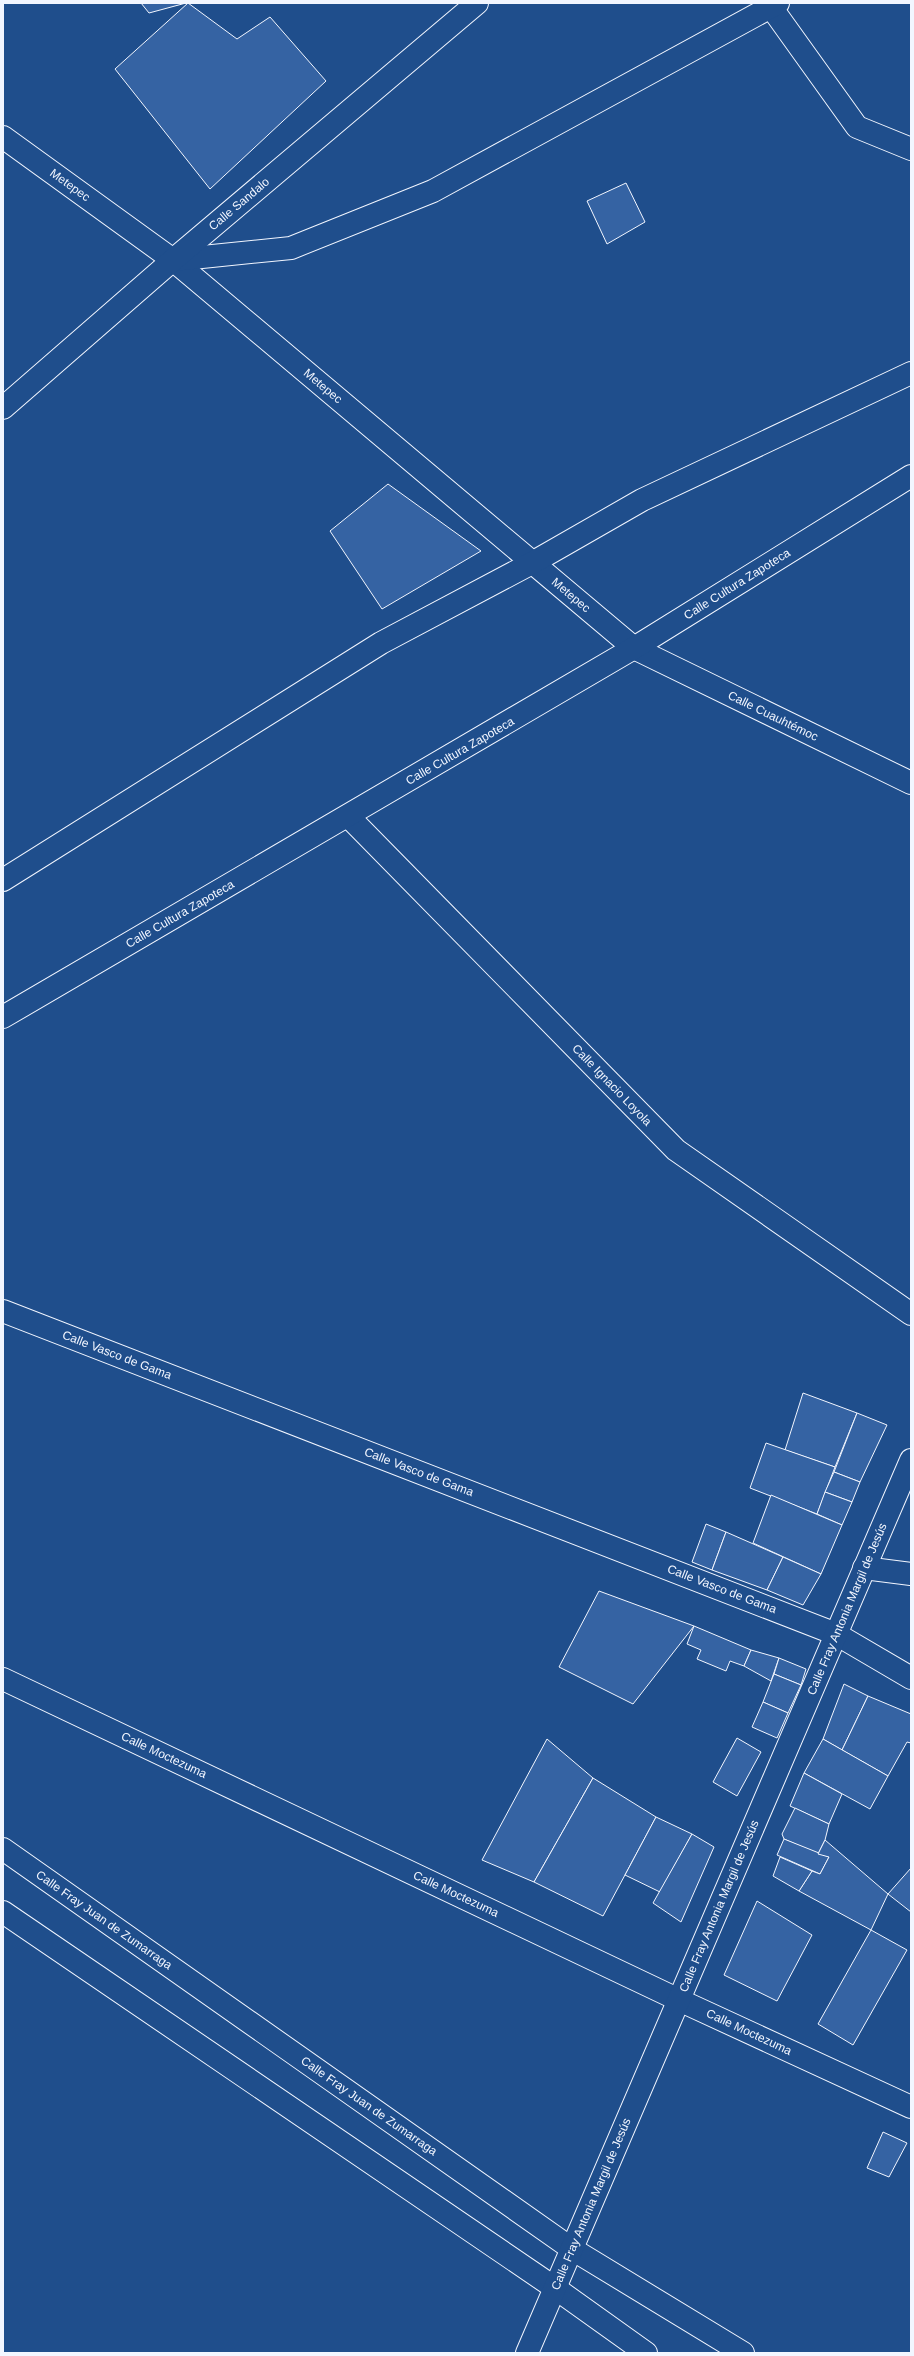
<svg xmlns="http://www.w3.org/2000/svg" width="914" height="2356" font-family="Arial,sans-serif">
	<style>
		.building { fill: #3563a3; stroke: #f2f6ff }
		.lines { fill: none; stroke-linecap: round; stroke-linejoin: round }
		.minor-casing { stroke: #f2f6ff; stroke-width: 24 }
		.minor { stroke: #1f4e8c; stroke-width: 22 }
		.labels { text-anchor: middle; stroke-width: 3; stroke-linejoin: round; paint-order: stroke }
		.street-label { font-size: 12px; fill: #f2f6ff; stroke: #1f4e8c }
	</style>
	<rect width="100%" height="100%" fill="#1f4e8c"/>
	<!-- building -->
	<g class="building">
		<path d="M141 3H186L149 13Z"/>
		<path d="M188 3 237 39 270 17 326 81 210 189 115 69Z"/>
		<path d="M626 183 645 222 607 244 587 201Z"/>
		<path d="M388 484 481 551 382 609 330 531Z"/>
		<path d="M803 1393 857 1413 835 1467 785 1450Z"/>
		<path d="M857 1413 887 1425 860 1482 834 1472Z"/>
		<path d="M766 1443 835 1467 817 1514 750 1488Z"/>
		<path d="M834 1472 860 1482 852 1502 825 1492Z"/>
		<path d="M825 1492 852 1502 842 1525 817 1514Z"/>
		<path d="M771 1495 842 1525 821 1574 753 1543Z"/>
		<path d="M706 1524 726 1532 712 1570 692 1562Z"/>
		<path d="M726 1532 783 1557 767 1590 712 1570Z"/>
		<path d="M783 1557 821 1574 803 1605 767 1590Z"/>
		<path d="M599 1591 694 1626 633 1704 559 1667Z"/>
		<path d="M694 1626 751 1650 744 1666 730 1661 726 1671 697 1659 701 1650 687 1644Z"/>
		<path d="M751 1650 779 1658 771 1681 744 1666Z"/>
		<path d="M779 1658 806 1669 801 1685 774 1674Z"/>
		<path d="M774 1674 801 1685 788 1713 763 1702Z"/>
		<path d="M844 1684 868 1696 842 1750 823 1739Z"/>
		<path d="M868 1696 911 1714V1743L907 1742 888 1776 842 1750Z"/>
		<path d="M763 1702 788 1713 777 1738 752 1727Z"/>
		<path d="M737 1738 761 1752 737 1796 713 1782Z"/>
		<path d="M547 1739 593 1778 534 1882 482 1860Z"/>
		<path d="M823 1739 888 1776 870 1809 804 1773Z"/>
		<path d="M804 1773 842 1794 829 1824 790 1806Z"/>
		<path d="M593 1778 656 1817 603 1916 534 1882Z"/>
		<path d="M795 1808 829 1824 825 1840 818 1854 784 1839 782 1834Z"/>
		<path d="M656 1817 692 1834 660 1892 625 1875Z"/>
		<path d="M692 1834 714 1847 681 1922 653 1903Z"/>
		<path d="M784 1839 829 1857 820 1874 777 1855Z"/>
		<path d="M825 1840 888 1894 871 1930 799 1891 812 1871 820 1874 829 1857 818 1854Z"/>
		<path d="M780 1857 812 1871 799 1891 773 1876Z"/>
		<path d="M911 1868V1912L888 1894Z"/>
		<path d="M757 1901 812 1935 777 2001 724 1975Z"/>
		<path d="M871 1930 907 1950 853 2045 818 2024Z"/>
		<path d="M883 2132 907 2143 889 2177 867 2168Z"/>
	</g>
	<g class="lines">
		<defs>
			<g id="minor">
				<path d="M771 7 857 127 911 149"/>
				<path d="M3 137 173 260 634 648 911 783"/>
				<path d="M173 260 291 248 433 191 778 3"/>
				<path d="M3 408 173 260 477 3"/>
				<path d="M348 816 676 1150 911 1314"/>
				<path d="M3 880 381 643 532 563 642 500 911 373"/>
				<path d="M3 1017 634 648 911 476"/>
				<path d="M3 1311 836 1634 911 1678"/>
				<path d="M864 1568 911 1574"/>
				<path d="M3 1679 679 2000 911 2107"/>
				<path d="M3 1849 572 2249 743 2353"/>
				<path d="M3 1912 555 2288 646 2353"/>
				<path d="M527 2353 911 1460"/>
			</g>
		</defs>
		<!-- minor casing -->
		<use href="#minor" class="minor-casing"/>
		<!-- minor -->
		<use href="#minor" class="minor"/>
	</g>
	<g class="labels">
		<!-- street labels -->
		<g class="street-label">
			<text transform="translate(70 185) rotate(36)" y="4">Metepec</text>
			<text transform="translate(239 204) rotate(-40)" y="4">Calle Sandalo</text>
			<text transform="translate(323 386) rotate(40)" y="4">Metepec</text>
			<text transform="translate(737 584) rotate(-32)" y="4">Calle Cultura Zapoteca</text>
			<text transform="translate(571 595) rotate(40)" y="4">Metepec</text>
			<text transform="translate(773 716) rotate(26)" y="4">Calle Cuauhtémoc</text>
			<text transform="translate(460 751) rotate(-30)" y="4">Calle Cultura Zapoteca</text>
			<text transform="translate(180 914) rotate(-30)" y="4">Calle Cultura Zapoteca</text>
			<text transform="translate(612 1085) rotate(46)" y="4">Calle Ignacio Loyola</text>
			<text transform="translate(117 1355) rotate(21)" y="4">Calle Vasco de Gama</text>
			<text transform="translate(419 1472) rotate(21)" y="4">Calle Vasco de Gama</text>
			<text transform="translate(722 1589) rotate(21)" y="4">Calle Vasco de Gama</text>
			<text transform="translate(847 1609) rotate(-67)" y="4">Calle Fray Antonia Margil de Jesús</text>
			<text transform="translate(164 1755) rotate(25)" y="4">Calle Moctezuma</text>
			<text transform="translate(456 1894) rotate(25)" y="4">Calle Moctezuma</text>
			<text transform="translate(719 1906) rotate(-67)" y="4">Calle Fray Antonia Margil de Jesús</text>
			<text transform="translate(104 1920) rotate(35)" y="4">Calle Fray Juan de Zumarraga</text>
			<text transform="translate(749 2032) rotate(25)" y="4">Calle Moctezuma</text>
			<text transform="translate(369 2106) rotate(35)" y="4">Calle Fray Juan de Zumarraga</text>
			<text transform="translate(591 2204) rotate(-67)" y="4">Calle Fray Antonia Margil de Jesús</text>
		</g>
	</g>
	<!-- border -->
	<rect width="914" height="2356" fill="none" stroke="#f2f6ff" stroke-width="8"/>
</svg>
